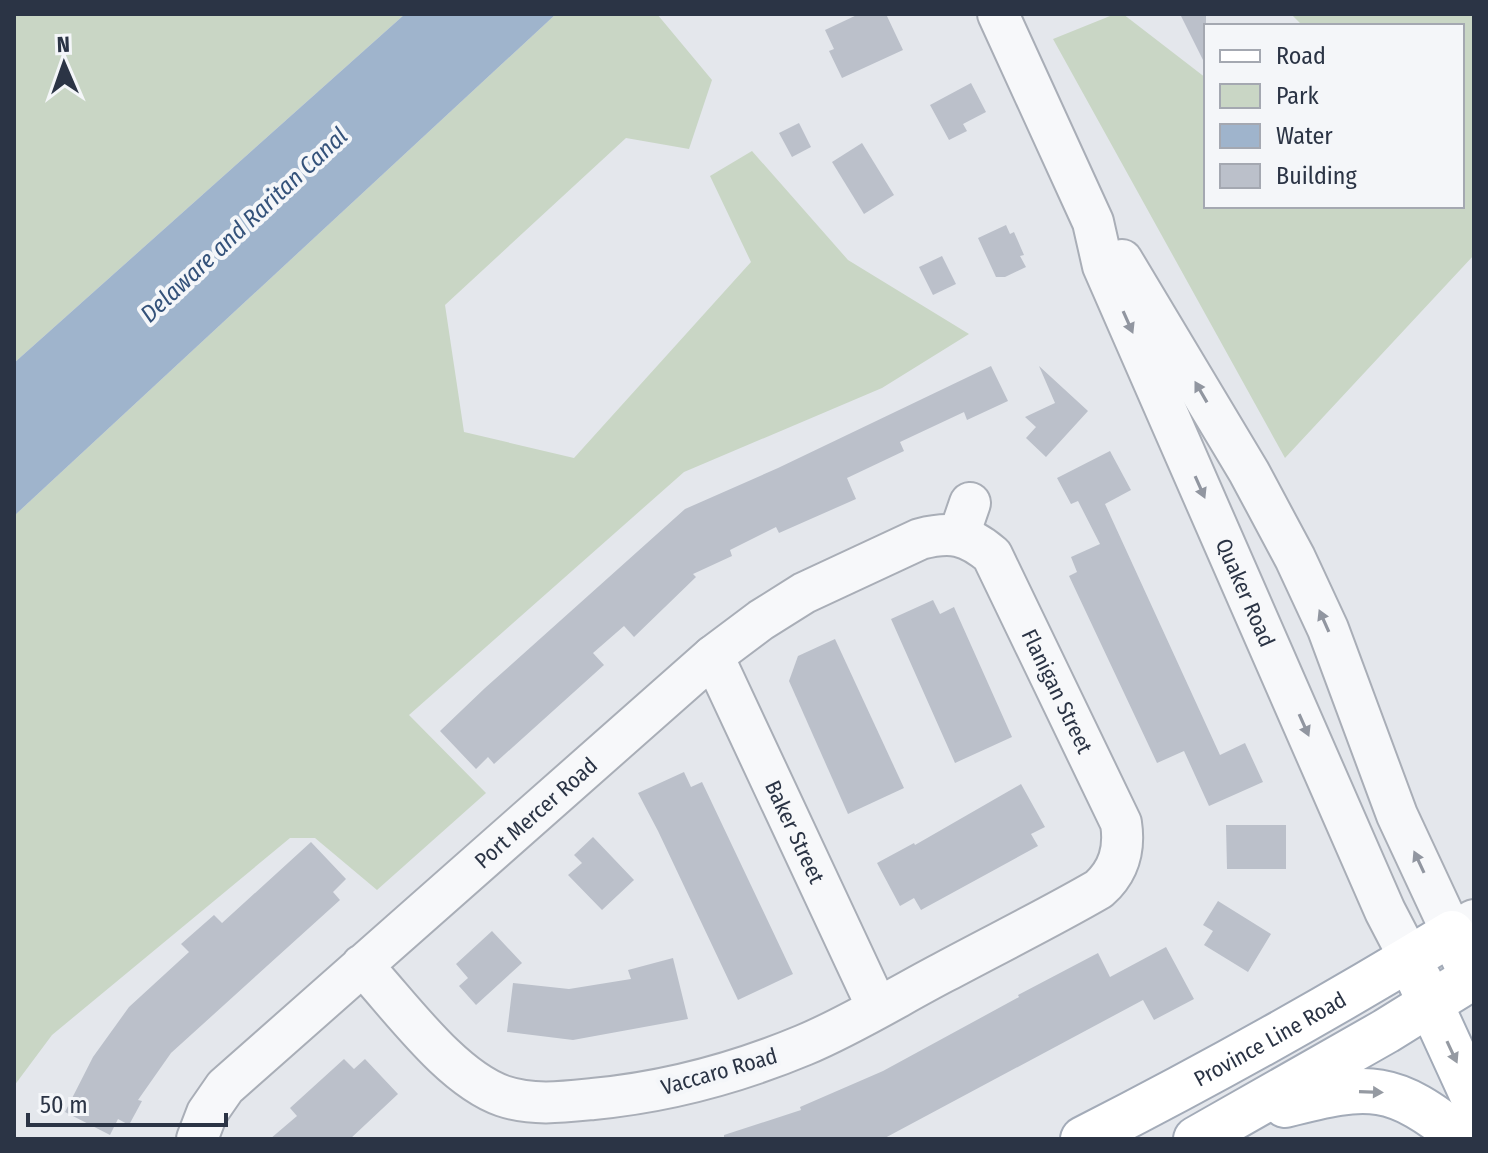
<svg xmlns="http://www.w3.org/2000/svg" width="1488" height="1153" font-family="'Fira Sans Condensed',sans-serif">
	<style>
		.green { fill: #c9d6c5 }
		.water { fill: #9fb4cc }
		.building { fill: #bbc0ca }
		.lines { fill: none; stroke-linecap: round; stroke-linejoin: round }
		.minor-casing { stroke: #a9aeb7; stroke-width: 44 }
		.major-casing { stroke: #a3abb8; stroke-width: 48 }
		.minor { stroke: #f7f8fa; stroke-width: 40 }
		.major { stroke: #fff; stroke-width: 44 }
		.oneway { fill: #9196a0 }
		.oneway2 { fill: #959aa2 }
		.labels { text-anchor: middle; stroke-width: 8; stroke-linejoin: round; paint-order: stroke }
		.street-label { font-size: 22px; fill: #2b3445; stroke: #f4f6f9 }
		.water-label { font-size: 24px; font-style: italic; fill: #34527a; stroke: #f4f6f9 }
	</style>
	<rect width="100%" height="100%" fill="#e4e7ec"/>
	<!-- green -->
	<g class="green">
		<path d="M14 14H405L14 363Z"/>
		<path d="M556 14H657L712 80 689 149 626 138 445 305 464 432 574 458 751 262 710 176 752 151 848 260 969 334 882 388 684 472 409 715 486 793 377 890 315 838H290L52 1035 14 1086V516Z"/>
		<path d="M1115 14H1123L1206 78V206H1462V26H1303L1291 14H1474V255L1285 458 1053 39Z"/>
	</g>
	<!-- water -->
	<path class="water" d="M405 14H556L14 516V363Z"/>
	<!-- building -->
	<g class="building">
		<path d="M859 14H886L903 50 842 78 829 51 834 49 825 30Z"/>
		<path d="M1180 14H1206V66Z"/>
		<path d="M971 83 986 112 963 124 967 131 949 140 930 105Z"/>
		<path d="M799 123 811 147 792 157 779 133Z"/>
		<path d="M862 143 894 195 864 214 832 162Z"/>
		<path d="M1006 225 1010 234 1014 232 1024 255 1020 256 1026 267 1005 277H996L978 238Z"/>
		<path d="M942 256 956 284 933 295 919 267Z"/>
		<path d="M991 366 1008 401 967 420 964 412 900 442 904 451 847 478 856 499 779 533 776 527 730 550 732 556 693 574 696 577 634 637 624 626 593 653 604 665 494 764 488 757 476 769 440 731 485 688 685 509 778 468Z"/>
		<path d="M1039 366 1088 411 1046 457 1026 438 1036 427 1025 417 1055 403Z"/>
		<path d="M1110 451 1131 490 1105 504 1220 755 1245 743 1263 782 1209 806 1184 751 1157 763 1069 576 1077 572 1071 557 1100 544 1078 501 1071 504 1057 478Z"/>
		<path d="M933 600 940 614 954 607 1012 737 955 763 891 619Z"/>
		<path d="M835 639 904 788 848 814 789 681 798 656Z"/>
		<path d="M684 772 691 787 702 782 793 974 738 1000 658 831 638 793Z"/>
		<path d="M1021 784 1045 827 1031 834 1038 846 921 910 914 898 900 906 877 863 914 843 915 845Z"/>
		<path d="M1226 825H1286V869H1227Z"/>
		<path d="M593 837 634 880 602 910 568 875 582 863 574 855Z"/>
		<path d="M311 842 346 879 333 892 340 900 171 1053 138 1100 142 1101 129 1125 118 1119 110 1135 65 1112 93 1057 129 1007 189 952 181 944 214 915 222 923Z"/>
		<path d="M1218 901 1271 934 1248 972 1204 945 1213 931 1203 925Z"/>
		<path d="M492 931 522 963 476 1005 459 986 468 978 456 964Z"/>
		<path d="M1166 947 1194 999 1154 1020 1143 1000 883 1139H724V1135L801 1110 800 1107 883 1071 1019 997 1018 995 1098 953 1110 977Z"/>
		<path d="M673 958 688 1019 573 1040 507 1032 513 983 569 989 631 979 628 970Z"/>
		<path d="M344 1059 354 1069 365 1059 398 1094 350 1139H270L297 1116 290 1108Z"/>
	</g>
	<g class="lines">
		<defs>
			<g id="minor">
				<path id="s1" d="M998 14 1093 222 1103 266 1385 911 1410 959"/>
				<path d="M1122 260 1249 472 1295 558 1328 629 1397 815 1452 933 1474 920"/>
				<path d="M959 535 970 503"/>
				<path id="s2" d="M713 656 877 1007"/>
				<path id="s3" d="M197 1139 207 1113 225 1087 713 656 761 620 804 593 920 539C951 531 967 534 992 555L1121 823C1125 849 1119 871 1099 889 1049 918 996 944 944 972 898 996 852 1025 804 1045 737 1073 666 1092 593 1099 564 1102 532 1106 503 1096 451 1078 400 1006 362 965"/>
			</g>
			<g id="major">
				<path d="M1419 979 1474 1099"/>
				<path d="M1285 1105C1370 1083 1393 1082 1463 1139"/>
				<path id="s4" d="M1083 1139C1209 1075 1332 1006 1452 933L1474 980"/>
				<path d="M1196 1139 1386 1031 1473 977"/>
			</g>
		</defs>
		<!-- minor casing -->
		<use href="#minor" class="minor-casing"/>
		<!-- major casing -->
		<use href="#major" class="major-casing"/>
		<!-- minor -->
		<use href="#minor" class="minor"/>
		<!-- major -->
		<use href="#major" class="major"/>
	</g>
	<!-- one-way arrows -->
	<defs><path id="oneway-solid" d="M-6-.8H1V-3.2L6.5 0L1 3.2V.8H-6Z" transform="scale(2)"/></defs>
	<g class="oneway">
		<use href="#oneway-solid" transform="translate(1128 322) rotate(66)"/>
		<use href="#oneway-solid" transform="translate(1201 392) rotate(-120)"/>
		<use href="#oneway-solid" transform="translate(1200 487) rotate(66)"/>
		<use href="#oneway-solid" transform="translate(1324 621) rotate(-114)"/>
		<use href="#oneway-solid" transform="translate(1304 725) rotate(66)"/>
		<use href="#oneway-solid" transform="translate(1419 862) rotate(-115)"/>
	</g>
	<g class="oneway2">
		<use href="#oneway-solid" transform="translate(1452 1052) rotate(65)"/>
		<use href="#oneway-solid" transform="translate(1371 1092) rotate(2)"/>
	</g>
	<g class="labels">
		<!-- street labels -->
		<g class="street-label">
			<text dy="8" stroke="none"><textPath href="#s1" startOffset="630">Quaker Road</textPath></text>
			<text dy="8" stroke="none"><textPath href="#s3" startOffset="1178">Flanigan Street</textPath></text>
			<text dy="8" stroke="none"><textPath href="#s3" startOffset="474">Port Mercer Road</textPath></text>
			<text dy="8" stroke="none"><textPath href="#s2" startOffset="194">Baker Street</textPath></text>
			<text dy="8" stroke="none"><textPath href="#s4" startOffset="212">Province Line Road</textPath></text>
			<text transform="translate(719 1071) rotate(-16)" y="8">Vaccaro Road</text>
		</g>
		<!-- water labels -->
		<g class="water-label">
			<text transform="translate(244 225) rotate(-43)" y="8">Delaware and Raritan Canal</text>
		</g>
	</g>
	<!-- border -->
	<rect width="1488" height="1153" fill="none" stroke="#2b3445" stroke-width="32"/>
	<!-- legend -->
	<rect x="1204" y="24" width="260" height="184" fill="#f4f6f9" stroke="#a4a8b1" stroke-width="2"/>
	<rect x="1220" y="50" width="40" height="12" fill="#ffffff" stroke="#a4a8b1" stroke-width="2"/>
	<text x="1276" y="64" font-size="24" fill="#2b3445">Road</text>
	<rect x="1220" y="84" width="40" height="24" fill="#c9d6c5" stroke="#a4a8b1" stroke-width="2"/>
	<text x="1276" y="104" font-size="24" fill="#2b3445">Park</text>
	<rect x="1220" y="124" width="40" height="24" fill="#9fb4cc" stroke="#a4a8b1" stroke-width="2"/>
	<text x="1276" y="144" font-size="24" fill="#2b3445">Water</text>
	<rect x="1220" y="164" width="40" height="24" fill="#bbc0ca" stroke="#a4a8b1" stroke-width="2"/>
	<text x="1276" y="184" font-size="24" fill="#2b3445">Building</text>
	<!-- north arrow -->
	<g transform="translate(64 64) rotate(358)" stroke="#f4f6f9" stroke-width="6" paint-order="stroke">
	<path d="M0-6L14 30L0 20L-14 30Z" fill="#2b3445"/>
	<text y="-12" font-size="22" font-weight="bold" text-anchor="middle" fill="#2b3445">N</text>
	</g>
	<!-- scale -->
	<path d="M28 1113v12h198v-12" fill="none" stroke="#2b3445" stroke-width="4"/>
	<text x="40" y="1113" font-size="24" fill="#2b3445" stroke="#f4f6f9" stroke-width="6" paint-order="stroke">50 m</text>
</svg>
